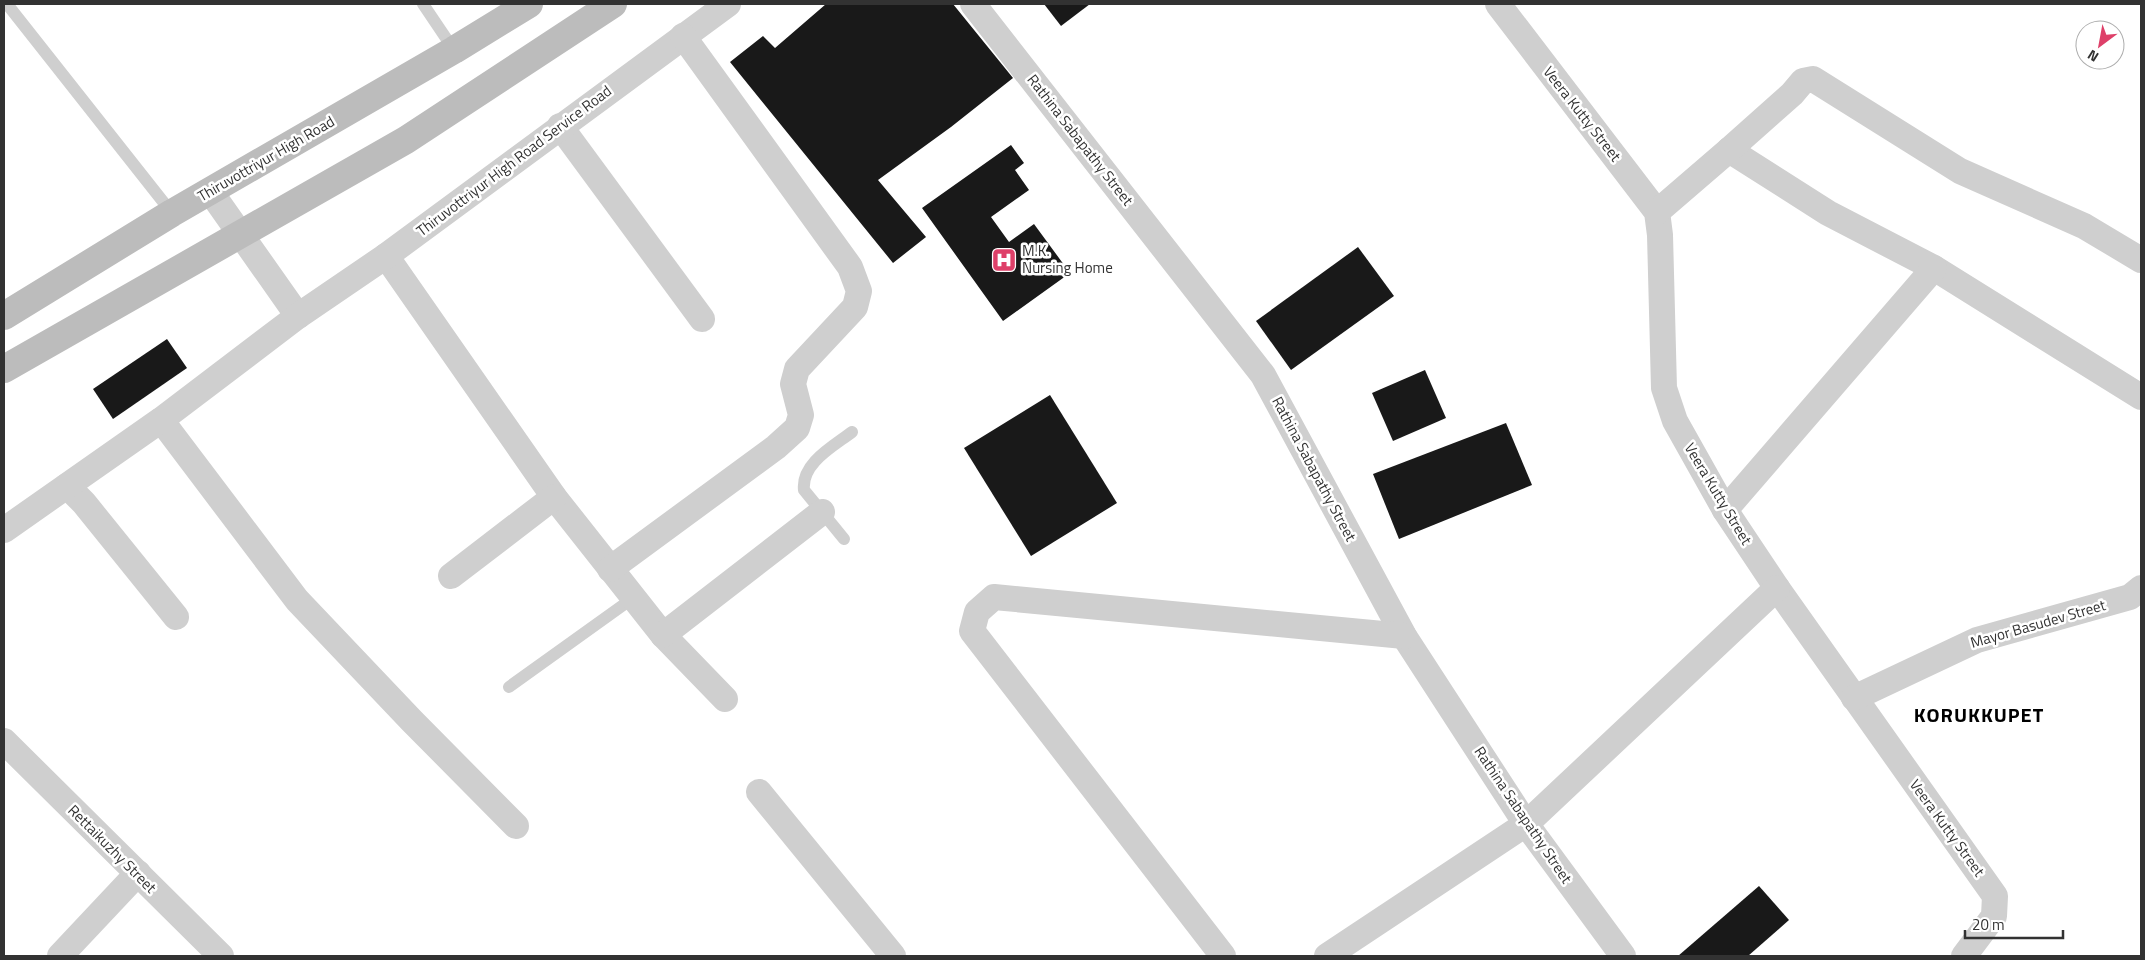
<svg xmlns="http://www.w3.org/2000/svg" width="2145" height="960" font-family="'Titillium Web',sans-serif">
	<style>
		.building { fill: #191919 }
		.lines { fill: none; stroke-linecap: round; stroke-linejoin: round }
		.lane { stroke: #cfcfcf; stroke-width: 12 }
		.street { stroke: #cfcfcf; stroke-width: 26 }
		.secondary { stroke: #bcbcbc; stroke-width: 28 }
		.labels { text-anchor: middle; stroke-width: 5; stroke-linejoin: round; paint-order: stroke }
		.street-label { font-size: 15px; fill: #323232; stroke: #fff }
		.poi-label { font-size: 15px; fill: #323232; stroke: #fff; text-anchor: start }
		.district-label { font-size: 20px; font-weight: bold; letter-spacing: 1px; fill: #000; stroke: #fff }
	</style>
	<rect width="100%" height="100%" fill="#fff"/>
	<!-- building -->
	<g class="building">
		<path d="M826 4H953L1013 78 951 127 878 180 926 237 893 263 730 62 763 36 775 48Z"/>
		<path d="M1044 4H1090L1061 26Z"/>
		<path d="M1011 145 1024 163 1015 170 1029 190 991 217 1009 242 1034 224 1070 273 1003 321 922 208Z"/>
		<path d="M1358 247 1394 296 1291 370 1256 321Z"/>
		<path d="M167 339 187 368 113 419 93 389Z"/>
		<path d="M1425 370 1446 418 1393 441 1372 393Z"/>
		<path d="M1050 395 1117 503 1031 556 964 448Z"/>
		<path d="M1506 423 1532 485 1399 539 1373 474Z"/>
		<path d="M1759 886 1789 920 1748 956H1678Z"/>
	</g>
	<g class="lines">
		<!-- lane -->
		<g class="lane">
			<path d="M7 4 172 213"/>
			<path d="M423 4 454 50"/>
			<path d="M844 539 804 490C801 463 834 446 852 432"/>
			<path d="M509 687 633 598"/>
		</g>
		<!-- street -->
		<g class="street">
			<path d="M973 4 1263 375 1404 636 1526 824 1623 956"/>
			<path d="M1498 4 1657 212 1660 235 1664 388 1675 421 1725 510 1777 588 1995 896 1994 916 1964 956"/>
			<path d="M560 126 702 319"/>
			<path d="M1729 150 1828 213 1934 268 2141 397"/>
			<path d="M210 191 298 316"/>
			<path d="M1657 212 1729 150 1792 94 1803 81 1813 79 1960 171 2084 226 2141 260"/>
			<path d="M386 256 554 497 663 635 725 699"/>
			<path d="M161 420 297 600 412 721 516 826"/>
			<path d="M67 486 84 503 176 617"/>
			<path d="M1725 510 1934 268"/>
			<path d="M4 530 161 420 298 316 386 256 728 4"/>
			<path d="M610 569 776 447 797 428 801 415 793 384 797 369 855 307 859 291 850 267 683 36"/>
			<path d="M451 576 554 497"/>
			<path d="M663 635 822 512"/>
			<path d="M1854 698 1977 640 2130 597 2141 588"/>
			<path d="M4 741 221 956"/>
			<path d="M759 792 893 956"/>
			<path d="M60 956 138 873"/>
			<path d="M1223 956 972 631 977 612 994 597 1404 636"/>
			<path d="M1327 956 1526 824 1777 588"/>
		</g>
		<!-- secondary -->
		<g class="secondary">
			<path d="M4 316 172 213 454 50 529 4"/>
			<path d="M4 369 406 140 613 4"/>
		</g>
	</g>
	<!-- icons -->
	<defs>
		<symbol id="hospital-square" viewBox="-11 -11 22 22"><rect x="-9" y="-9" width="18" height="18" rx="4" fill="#de4069" stroke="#fff"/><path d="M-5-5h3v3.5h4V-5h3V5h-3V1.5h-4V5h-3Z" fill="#fff"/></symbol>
	</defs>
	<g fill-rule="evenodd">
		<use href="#hospital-square" x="990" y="246" width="28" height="28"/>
	</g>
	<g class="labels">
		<!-- street labels -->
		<g class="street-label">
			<text transform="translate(1582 114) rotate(52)" y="5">Veera Kutty Street</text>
			<text transform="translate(1080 140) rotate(52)" y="5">Rathina Sabapathy Street</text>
			<text transform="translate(266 159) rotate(-30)" y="5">Thiruvottriyur High Road</text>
			<text transform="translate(514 161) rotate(-37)" y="5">Thiruvottriyur High Road Service Road</text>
			<text transform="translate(1314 469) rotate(62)" y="5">Rathina Sabapathy Street</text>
			<text transform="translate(1718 494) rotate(59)" y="5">Veera Kutty Street</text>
			<text transform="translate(2038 624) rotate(-16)" y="5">Mayor Basudev Street</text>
			<text transform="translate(1523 815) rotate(56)" y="5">Rathina Sabapathy Street</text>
			<text transform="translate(1947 828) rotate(54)" y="5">Veera Kutty Street</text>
			<text transform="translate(112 849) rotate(45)" y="5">Rettaikuzhy Street</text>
		</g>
		<!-- poi labels -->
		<g class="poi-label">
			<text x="1022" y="256">M.K.<tspan x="1022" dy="17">Nursing Home</tspan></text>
		</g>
		<!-- district labels -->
		<g class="district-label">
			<text x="1979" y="722">KORUKKUPET</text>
		</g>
	</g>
	<!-- border -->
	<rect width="2145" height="960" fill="none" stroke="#323232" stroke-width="10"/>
	<!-- north arrow -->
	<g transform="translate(2100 45) rotate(212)"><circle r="24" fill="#ffffff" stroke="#adadad"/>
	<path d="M0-4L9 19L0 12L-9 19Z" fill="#de4069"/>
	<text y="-8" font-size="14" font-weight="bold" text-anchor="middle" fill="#323232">N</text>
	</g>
	<!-- scale -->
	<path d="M1965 930v8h98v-8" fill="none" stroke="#323232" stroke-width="2.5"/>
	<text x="1972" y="930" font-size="15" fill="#323232" stroke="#ffffff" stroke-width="4" paint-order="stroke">20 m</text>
</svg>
